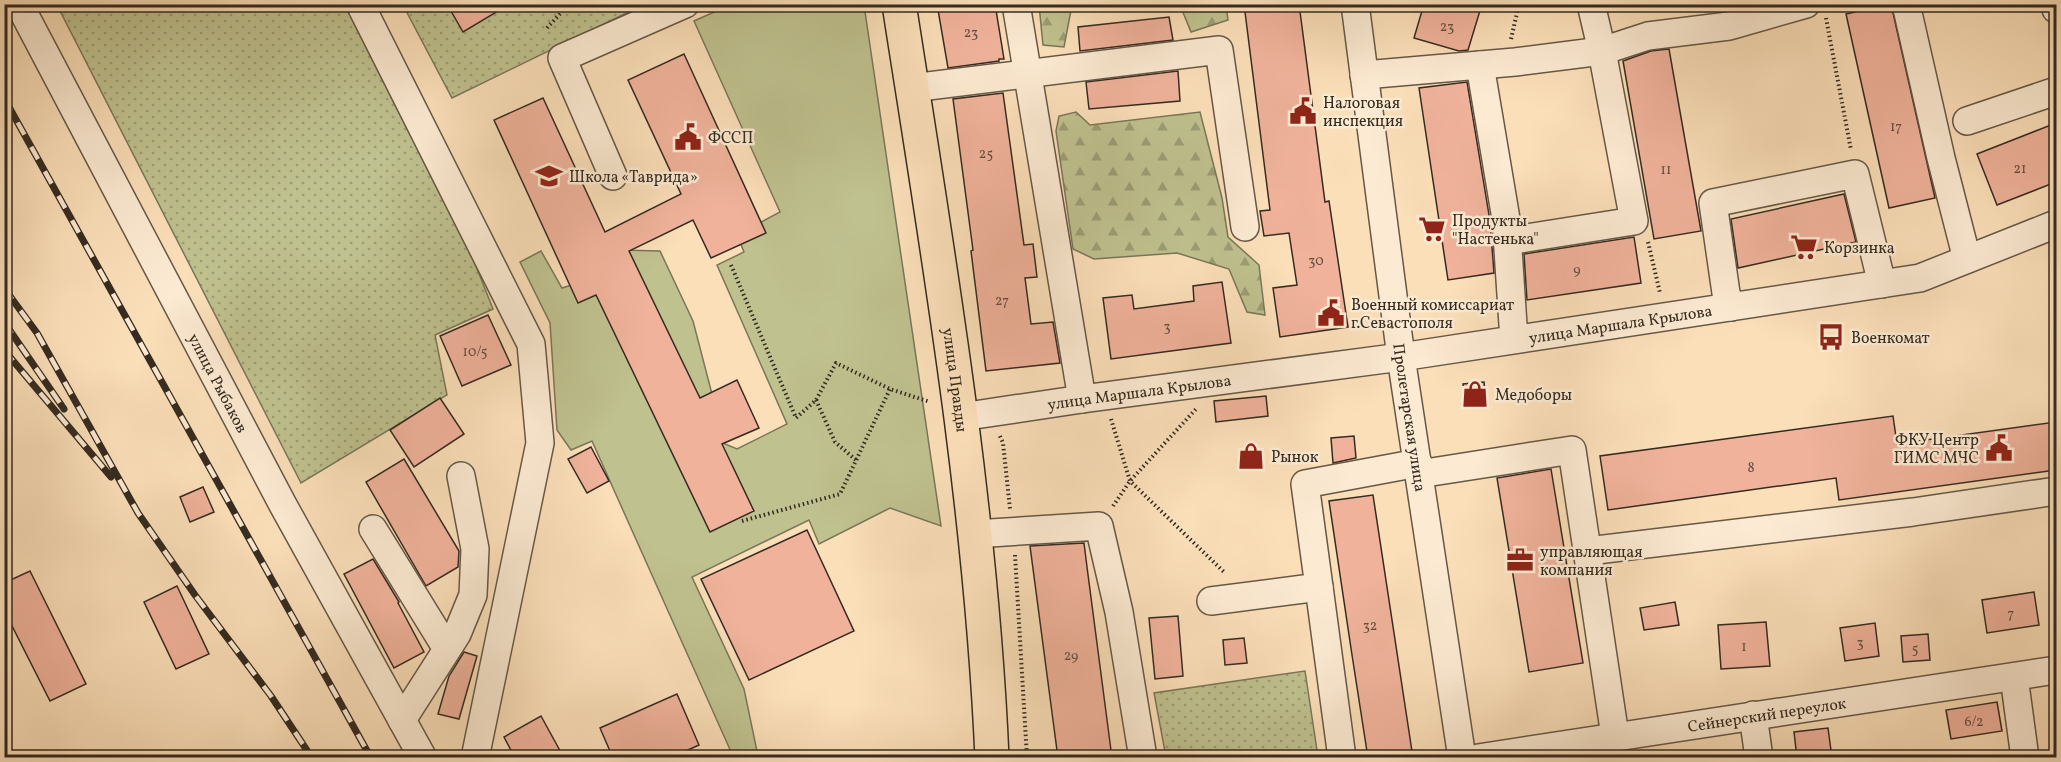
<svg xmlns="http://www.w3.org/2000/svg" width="2061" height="762" font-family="Vollkorn,serif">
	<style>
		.green { fill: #bfc18f; stroke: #7a7658; stroke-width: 1.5 }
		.forest { fill: url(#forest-firs); stroke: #7a7658; stroke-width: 1.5 }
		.park { fill: url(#park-dots); stroke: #7a7658; stroke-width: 1.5 }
		.building { fill: #f0b29b; stroke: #352b21; stroke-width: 1.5 }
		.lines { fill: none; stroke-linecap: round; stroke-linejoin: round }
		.minor-casing { stroke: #665847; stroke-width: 30 }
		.major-casing { stroke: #352b21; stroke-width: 36 }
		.path { stroke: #352b21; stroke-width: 4; stroke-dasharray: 1.5 3; stroke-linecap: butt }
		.minor { stroke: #fcead2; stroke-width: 27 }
		.major { stroke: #fbdfb9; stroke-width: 33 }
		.rail-casing { stroke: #352b21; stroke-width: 7 }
		.rail { stroke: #fcead2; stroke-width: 4.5; stroke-dasharray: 14; stroke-linecap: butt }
		.labels { text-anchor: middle; stroke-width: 5; stroke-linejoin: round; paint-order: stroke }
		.number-label { font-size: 14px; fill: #644d40 }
		.poi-label { font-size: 16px; fill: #352b21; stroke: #fcead2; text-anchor: start }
		.street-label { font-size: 16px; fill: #352b21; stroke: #fcead2 }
	</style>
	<defs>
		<pattern id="forest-firs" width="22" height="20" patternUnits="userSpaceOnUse" patternTransform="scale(1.5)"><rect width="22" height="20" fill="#bfc18f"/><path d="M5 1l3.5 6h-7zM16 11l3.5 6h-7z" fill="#9c9d74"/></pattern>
		<pattern id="park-dots" width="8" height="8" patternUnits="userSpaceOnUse" patternTransform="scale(1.5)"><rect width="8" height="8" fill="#bfc18f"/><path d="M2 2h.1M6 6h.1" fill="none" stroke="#9c9d74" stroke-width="1.8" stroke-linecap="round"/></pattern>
	</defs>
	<rect width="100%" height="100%" fill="#fbdfb9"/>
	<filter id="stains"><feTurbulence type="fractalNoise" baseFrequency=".00333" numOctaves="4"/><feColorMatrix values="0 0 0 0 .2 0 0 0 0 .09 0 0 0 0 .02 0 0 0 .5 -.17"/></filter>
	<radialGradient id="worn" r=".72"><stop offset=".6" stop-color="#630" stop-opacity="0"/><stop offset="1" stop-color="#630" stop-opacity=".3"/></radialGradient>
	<!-- green -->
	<path class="green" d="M730 5H864L941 526 890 508 819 544 809 520 692 577 744 689 757 751 732 754 592 441 571 450 557 430 550 323 520 262 541 251 562 288 581 282 620 250 660 251 693 321 725 444 737 449 787 424 717 265 744 252 737 235 780 212 694 21Z"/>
	<!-- forest -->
	<g class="forest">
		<path d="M1039 5H1072L1064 47 1043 45Z"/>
		<path d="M1180 5H1226L1228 20 1191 32Z"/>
		<path d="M1076 112 1090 125 1200 112 1222 198 1228 237 1259 265 1265 315 1247 312 1229 269 1177 253 1094 259 1073 249 1056 131 1059 116Z"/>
	</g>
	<!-- park -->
	<g class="park">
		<path d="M57 5H358L423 132 493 309 435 335 447 395 301 483Z"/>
		<path d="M403 5H643L452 98Z"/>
		<path d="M1305 671 1318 757H1166L1154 693Z"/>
	</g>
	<!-- building -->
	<g class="building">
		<path d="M447 4H510L463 32Z"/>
		<path d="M937 4H995L1004 59H999V61L948 68Z"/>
		<path d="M1244 4H1299L1325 202 1329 201 1348 327 1280 337 1273 288 1297 285 1289 233 1264 236 1260 211 1270 210Z"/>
		<path d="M1424 4H1482L1468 50 1459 51 1414 38Z"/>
		<path d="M1891 4 1935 198 1889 208 1846 14Z"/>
		<path d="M1169 17 1173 40 1080 51 1078 27Z"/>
		<path d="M1669 49 1701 231 1654 239 1623 61 1651 51Z"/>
		<path d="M684 54 766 233 711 258 693 220 629 251 700 398 737 380 759 428 722 444 754 511 710 532 596 295 578 303 494 120 543 98 605 232 681 194 628 80Z"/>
		<path d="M1178 71 1180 101 1089 109 1086 82Z"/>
		<path d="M1467 82 1490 221 1494 273 1448 280 1419 88Z"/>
		<path d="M1003 93 1024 245 1033 244 1037 277 1025 278 1031 324 1053 322 1060 363 986 371 971 251 973 250 953 99Z"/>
		<path d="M2056 123V182L1997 205 1977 154Z"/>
		<path d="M1844 194 1856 242 1738 268 1731 219Z"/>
		<path d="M1634 237 1641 283 1527 300 1524 254Z"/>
		<path d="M1222 282 1231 343 1111 359 1103 298 1132 295 1134 309 1194 301 1193 286Z"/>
		<path d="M488 315 511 365 462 386 440 336Z"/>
		<path d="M1484 382 1486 403 1465 405 1463 384Z"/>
		<path d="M1266 396 1268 416 1216 422 1214 401Z"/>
		<path d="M440 398 464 434 414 467 390 430Z"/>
		<path d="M1893 416 1897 444 2056 422V470L1839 500 1836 478 1608 510 1600 456Z"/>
		<path d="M1354 436 1356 458 1333 463 1331 438Z"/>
		<path d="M591 447 609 481 587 493 568 459Z"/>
		<path d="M404 459 459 551 458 567 426 586 366 482Z"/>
		<path d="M1551 469 1583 663 1529 672 1497 478Z"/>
		<path d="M203 487 214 512 190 522 180 497Z"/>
		<path d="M1373 495 1413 758H1368L1352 655 1329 501Z"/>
		<path d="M807 530 854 631 749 680 701 579Z"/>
		<path d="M1084 543 1087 567 1112 758H1058L1030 546Z"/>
		<path d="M373 559 399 602 398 603 424 652 394 668 344 574Z"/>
		<path d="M30 571 86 684 50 701 4 610V583Z"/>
		<path d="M177 586 209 654 176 669 144 602Z"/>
		<path d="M2034 592 2039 625 1987 633 1982 600Z"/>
		<path d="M1675 602 1679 625 1644 630 1640 608Z"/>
		<path d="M1178 616 1183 676 1155 679 1149 618Z"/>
		<path d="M1766 622 1770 666 1721 669 1718 625Z"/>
		<path d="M1875 623 1879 656 1845 661 1840 628Z"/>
		<path d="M1928 634 1930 660 1903 662 1901 636Z"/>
		<path d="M1244 638 1247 663 1225 665 1223 640Z"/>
		<path d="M464 652 477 656 459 719 438 714 449 676Z"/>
		<path d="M677 694 699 745 670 758H613L600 728Z"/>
		<path d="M1997 702 2002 731 1951 739 1946 710Z"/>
		<path d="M541 716 564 758H515L504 737Z"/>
		<path d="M1828 728 1832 758H1797L1794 732Z"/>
	</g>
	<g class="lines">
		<defs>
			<g id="minor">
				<path id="s1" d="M19 4 283 505 423 758"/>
				<path d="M360 4 531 344 540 443 475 758"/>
				<path d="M1016 4 1082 399"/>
				<path id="s2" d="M1355 4 1401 357 1462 758"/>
				<path d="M1906 4 1941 158 1967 259"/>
				<path d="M2055 4 2056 9"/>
				<path d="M1480 65 1506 219 1513 325 1516 339"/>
				<path d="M1364 75 1515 62 1602 51 1648 36 1729 26 1806 4"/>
				<path d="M912 88 1219 50 1245 227"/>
				<path d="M1967 121 2056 91"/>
				<path d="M613 176 562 58 685 4"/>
				<path d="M1507 241 1634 221 1602 51 1591 4"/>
				<path d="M1731 307 1726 293 1713 203 1855 174 1882 284"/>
				<path id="s3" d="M961 417 1082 399 1401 357 1920 278 2056 224"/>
				<path d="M1419 474 1572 450 1615 736"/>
				<path d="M373 529 447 649"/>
				<path d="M974 534 1099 526 1119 612 1143 758"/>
				<path d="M1588 551 1913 512 2056 491"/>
				<path d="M1319 587 1342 758"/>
				<path d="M1211 601 1319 587 1305 484 1418 463"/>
				<path d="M2014 677 2025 758"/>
				<path d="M1753 715 1759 758"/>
				<path d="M402 720 457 634 473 595 475 549 461 476"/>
				<path id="s4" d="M1478 758 2056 670"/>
			</g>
			<g id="major">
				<path id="s5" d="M899 4C938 254 981 505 992 758"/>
			</g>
		</defs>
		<!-- minor casing -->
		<use href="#minor" class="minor-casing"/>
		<!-- major casing -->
		<use href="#major" class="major-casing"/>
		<!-- path -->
		<g class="path">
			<path d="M1826 18 1851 150"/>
			<path d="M547 28 569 4"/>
			<path d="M1511 39 1519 4"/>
			<path d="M1648 242 1660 293"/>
			<path d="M731 265 796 418 816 400 836 363 890 389 930 402"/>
			<path d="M816 400 835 442 856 460"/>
			<path d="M1111 419 1130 481 1225 573"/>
			<path d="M1000 436 1003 443 1010 509"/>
			<path d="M1113 506 1130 481 1196 409"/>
			<path d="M742 521 840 494 890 389"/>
			<path d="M1015 555 1027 758"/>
		</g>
		<!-- minor -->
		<use href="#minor" class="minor"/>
		<!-- major -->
		<use href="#major" class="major"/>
		<defs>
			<g id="rail">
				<path d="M4 98 371 758"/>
				<path d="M4 288 37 333 138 513 195 595 271 696 312 758"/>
				<path d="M4 322 64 409"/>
				<path d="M4 350 111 477"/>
			</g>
		</defs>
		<!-- rail casing -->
		<use href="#rail" class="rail-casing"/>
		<!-- rail -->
		<use href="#rail" class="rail"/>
	</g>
	<!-- icons -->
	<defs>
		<symbol id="civic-bare" viewBox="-9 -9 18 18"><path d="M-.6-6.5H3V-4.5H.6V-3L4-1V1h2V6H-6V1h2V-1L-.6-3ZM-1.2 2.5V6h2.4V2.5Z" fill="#8f2418" stroke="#fcead2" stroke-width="2.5" paint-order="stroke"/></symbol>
		<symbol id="school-bare" viewBox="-9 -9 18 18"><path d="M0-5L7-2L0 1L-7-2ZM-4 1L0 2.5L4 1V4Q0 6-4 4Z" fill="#8f2418" stroke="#fcead2" stroke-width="2.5" paint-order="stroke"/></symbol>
		<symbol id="supermarket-bare" viewBox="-9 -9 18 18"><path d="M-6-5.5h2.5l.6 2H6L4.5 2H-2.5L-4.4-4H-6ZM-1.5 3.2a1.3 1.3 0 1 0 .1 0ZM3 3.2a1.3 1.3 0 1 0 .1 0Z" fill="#8f2418" stroke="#fcead2" stroke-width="2.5" paint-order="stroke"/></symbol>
		<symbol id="bus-bare" viewBox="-9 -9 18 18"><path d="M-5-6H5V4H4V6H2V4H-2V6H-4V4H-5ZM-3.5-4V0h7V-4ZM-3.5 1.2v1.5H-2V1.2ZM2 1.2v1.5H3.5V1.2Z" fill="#8f2418" stroke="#fcead2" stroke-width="2.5" paint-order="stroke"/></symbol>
		<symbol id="shop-bare" viewBox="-9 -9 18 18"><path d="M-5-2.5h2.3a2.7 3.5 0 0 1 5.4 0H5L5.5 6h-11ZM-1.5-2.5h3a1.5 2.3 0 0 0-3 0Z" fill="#8f2418" stroke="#fcead2" stroke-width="2.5" paint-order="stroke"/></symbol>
		<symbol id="office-bare" viewBox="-9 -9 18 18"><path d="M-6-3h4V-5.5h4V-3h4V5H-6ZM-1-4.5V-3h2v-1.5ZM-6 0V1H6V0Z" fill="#8f2418" stroke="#fcead2" stroke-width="2.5" paint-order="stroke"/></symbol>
	</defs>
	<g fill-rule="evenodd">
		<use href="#civic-bare" x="1284" y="92" width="38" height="38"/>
		<use href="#civic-bare" x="669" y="118" width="38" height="38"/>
		<use href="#school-bare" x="530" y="157" width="38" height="38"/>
		<use href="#supermarket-bare" x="1413" y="210" width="38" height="38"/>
		<use href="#supermarket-bare" x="1785" y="228" width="38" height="38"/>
		<use href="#civic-bare" x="1312" y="294" width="38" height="38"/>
		<use href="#bus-bare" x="1812" y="318" width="38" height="38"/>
		<use href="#shop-bare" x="1456" y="375" width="38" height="38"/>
		<use href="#civic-bare" x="1980" y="429" width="38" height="38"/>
		<use href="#shop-bare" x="1232" y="437" width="38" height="38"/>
		<use href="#office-bare" x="1501" y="541" width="38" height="38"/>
	</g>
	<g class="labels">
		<!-- number labels -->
		<g class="number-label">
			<text x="1447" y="31">23</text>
			<text x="971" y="37">23</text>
			<text x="1896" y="131">17</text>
			<text x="986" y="158">25</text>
			<text x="2020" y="173">21</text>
			<text x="1666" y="174">11</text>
			<text x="1316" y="265">30</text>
			<text x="1577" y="274">9</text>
			<text x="1002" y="305">27</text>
			<text x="1167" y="331">3</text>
			<text x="475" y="356">10/5</text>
			<text x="1751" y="472">8</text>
			<text x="2011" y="618">7</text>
			<text x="1370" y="630">32</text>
			<text x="1860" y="647">3</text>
			<text x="1744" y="651">1</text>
			<text x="1915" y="653">5</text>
			<text x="1071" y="660">29</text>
			<text x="1974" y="726">6/2</text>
		</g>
		<!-- poi labels -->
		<g class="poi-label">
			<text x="1323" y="108">Налоговая<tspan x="1323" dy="18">инспекция</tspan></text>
			<text x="708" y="143">ФССП</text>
			<text x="569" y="182">Школа «Таврида»</text>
			<text x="1452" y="226">Продукты<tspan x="1452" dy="18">"Настенька"</tspan></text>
			<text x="1824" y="253">Корзинка</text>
			<text x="1351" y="310">Военный комиссариат<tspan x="1351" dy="18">г.Севастополя</tspan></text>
			<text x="1851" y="343">Военкомат</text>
			<text x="1495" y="400">Медоборы</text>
			<text x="1979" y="445" text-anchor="end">ФКУ Центр<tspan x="1979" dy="18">ГИМС МЧС</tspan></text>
			<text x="1271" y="462">Рынок</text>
			<text x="1540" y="557">управляющая<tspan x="1540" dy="18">компания</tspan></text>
		</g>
		<!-- street labels -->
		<g class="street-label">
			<text dy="6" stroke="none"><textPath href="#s3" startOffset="666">улица Маршала Крылова</textPath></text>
			<text dy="6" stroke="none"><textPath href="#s5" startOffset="380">улица Правды</textPath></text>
			<text dy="6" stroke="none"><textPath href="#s1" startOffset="428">улица Рыбаков</textPath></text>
			<text dy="6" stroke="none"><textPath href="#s3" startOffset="180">улица Маршала Крылова</textPath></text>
			<text dy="6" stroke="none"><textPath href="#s2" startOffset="417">Пролетарская улица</textPath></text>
			<text dy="6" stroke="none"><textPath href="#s4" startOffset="292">Сейнерский переулок</textPath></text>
		</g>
	</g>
	<!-- margin -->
	<rect width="2061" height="762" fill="none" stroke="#fbdfb9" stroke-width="24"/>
	<rect x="6" y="6" width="2049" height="750" fill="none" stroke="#352b21" stroke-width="3"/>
	<rect x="12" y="12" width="2037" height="738" fill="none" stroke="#352b21" stroke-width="1.5"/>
	<rect width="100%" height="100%" filter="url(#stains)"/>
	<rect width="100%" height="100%" fill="url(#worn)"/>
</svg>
